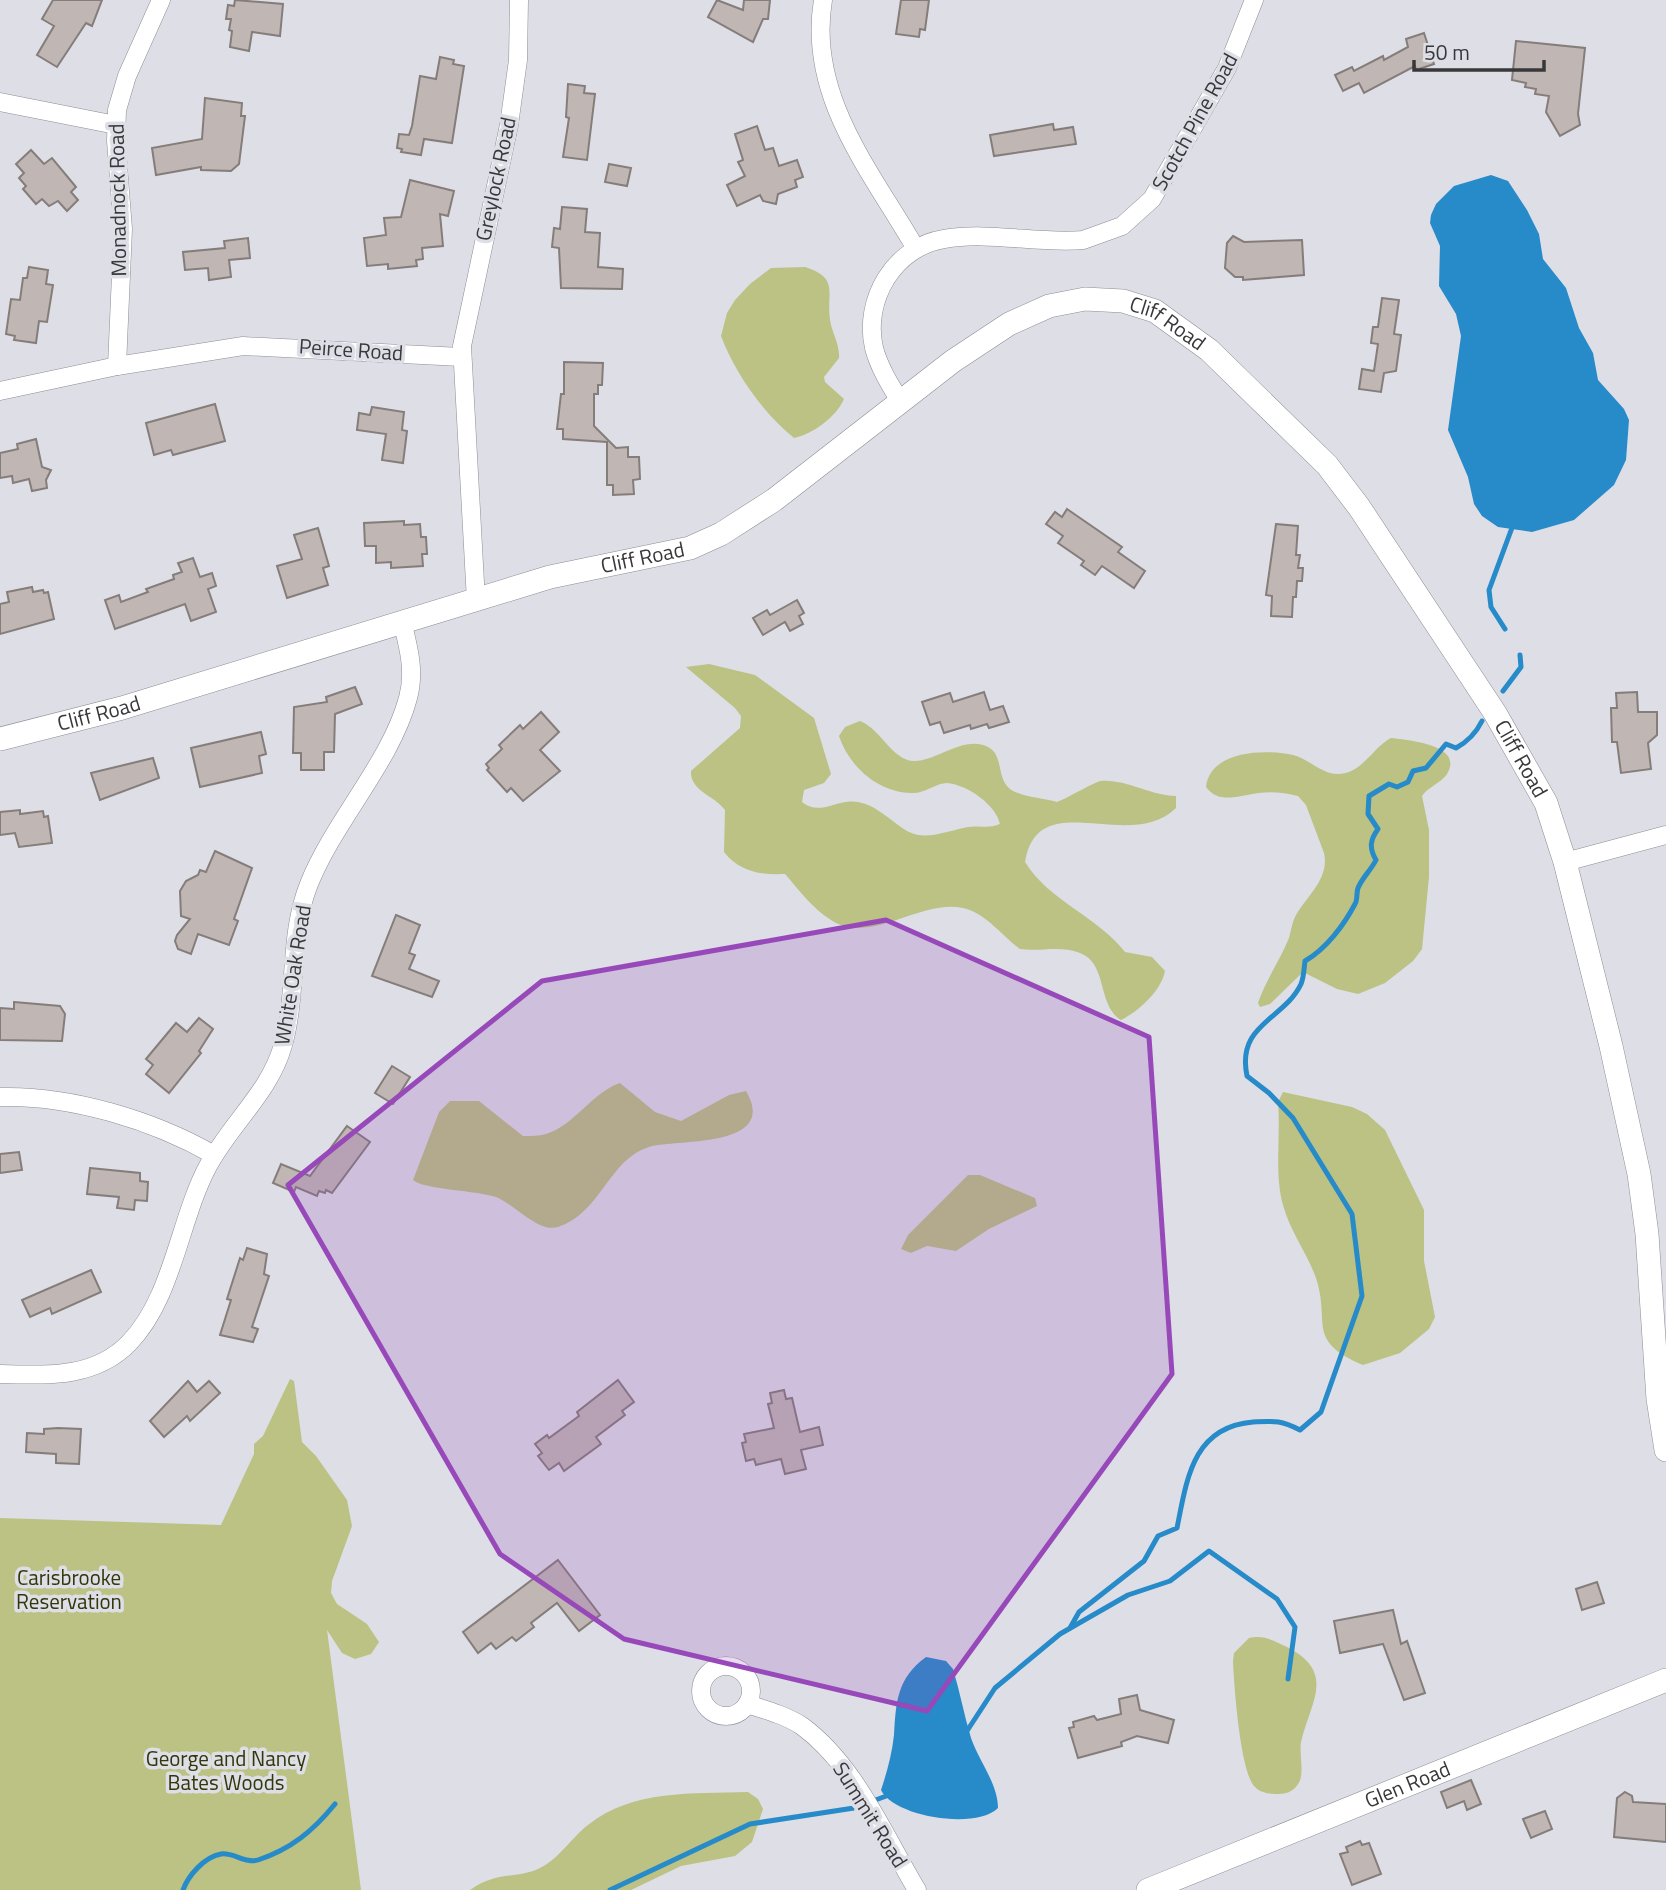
<svg xmlns="http://www.w3.org/2000/svg" width="1666" height="1890" font-family="'Titillium Web',sans-serif">
	<style>
		.green { fill: #bbc283 }
		.water { fill: #278ac9 }
		.lines { fill: none; stroke-linecap: round; stroke-linejoin: round }
		.stream { stroke: #278ac9; stroke-width: 5 }
		.building { fill: #c0b7b4; stroke: #857d7a; stroke-width: 2 }
		.minor-casing { stroke: #8c8d95; stroke-width: 19 }
		.tertiary-casing { stroke: #8c8d95; stroke-width: 24 }
		.minor { stroke: #fff; stroke-width: 18 }
		.tertiary { stroke: #fff; stroke-width: 23 }
		.marked { fill: #9849b9; fill-opacity: 0.2; stroke: #9849b9; stroke-width: 5; stroke-linejoin: round }
		.labels { text-anchor: middle; stroke-width: 7; stroke-linejoin: round; paint-order: stroke }
		.street-label { font-size: 21px; fill: #38383b; stroke: #dddee6 }
		.park-label { font-size: 21px; fill: #333609; stroke: #dddee6 }
	</style>
	<rect width="100%" height="100%" fill="#dddee6"/>
	<!-- green -->
	<g class="green">
		<path d="M805 267C840 278 826 293 830 320 832 333 840 345 839 358L824 377 825 382 844 399C836 417 813 434 794 438 763 413 735 373 721 336L727 313 735 300 750 284 771 268Z"/>
		<path d="M709 664 755 675 814 718 831 774 824 783 804 790 802 802C820 817 837 798 858 802 879 806 892 823 909 832 927 841 950 830 968 827 979 825 989 829 1000 824 996 805 968 785 947 783 936 783 924 794 911 793 877 792 849 766 839 736L845 727 860 721C881 729 893 762 915 761 937 761 964 735 988 747 1004 755 996 778 1010 789 1021 797 1043 798 1057 802 1068 798 1094 782 1101 781 1126 779 1151 796 1176 796V808C1129 854 1038 784 1025 862 1050 902 1097 916 1125 952L1152 957 1165 971C1161 991 1139 1011 1121 1020 1097 1006 1108 963 1080 953 1060 945 1040 952 1020 949 1001 935 986 913 963 908 919 899 871 946 831 920 813 909 799 890 785 874 760 875 740 872 724 852L725 810C714 795 690 791 691 771L740 728 741 716 735 708 686 667Z"/>
		<path d="M1391 738C1406 740 1465 744 1447 774 1441 783 1428 787 1422 796L1429 830V877L1422 949 1413 961 1385 983 1358 994 1337 989 1303 972 1270 1004 1260 1007 1258 1003C1266 980 1280 960 1289 938 1291 931 1292 923 1295 917 1306 896 1330 879 1324 853L1306 805 1298 796C1286 793 1272 791 1259 793 1240 795 1219 805 1206 787 1210 750 1266 749 1293 755 1309 759 1321 774 1338 774 1362 774 1373 747 1391 738Z"/>
		<path d="M620 1083 655 1112 681 1121 729 1095 746 1091C780 1149 676 1139 649 1147 609 1159 601 1213 558 1227 538 1233 514 1204 496 1197 479 1191 421 1189 413 1180L439 1112 450 1101H479L523 1136C530 1136 539 1136 546 1134 575 1125 591 1093 620 1083Z"/>
		<path d="M1283 1092 1352 1107 1367 1114 1385 1130 1424 1210V1261L1435 1317 1429 1329 1400 1353 1363 1365C1305 1340 1331 1324 1316 1278 1307 1253 1290 1231 1283 1205 1274 1172 1281 1136 1278 1102Z"/>
		<path d="M968 1175H980L1035 1198 1037 1206 989 1229 956 1251 927 1246 911 1253 901 1249 908 1235Z"/>
		<path d="M290 1379 294 1381 302 1442 316 1456 347 1500 352 1526 332 1581 331 1593 337 1604 367 1624 379 1642 371 1654 355 1659 342 1653 327 1630 361 1890H0V1518L221 1525 254 1454V1444L263 1436Z"/>
		<path d="M1249 1638C1263 1635 1272 1640 1285 1646 1338 1672 1310 1702 1301 1742 1299 1755 1305 1775 1298 1784 1293 1793 1284 1794 1275 1794 1269 1794 1259 1792 1255 1787 1240 1773 1234 1684 1233 1661L1234 1653Z"/>
		<path d="M748 1792 758 1799 763 1809 752 1842 735 1856 681 1866 631 1890H470C498 1870 515 1880 540 1868 558 1860 572 1837 588 1825 633 1789 693 1794 748 1792Z"/>
	</g>
	<!-- water -->
	<g class="water">
		<path d="M1491 175 1508 181 1527 210 1539 234 1543 259 1566 288 1579 328 1593 353 1598 380 1624 409 1629 420 1626 460 1614 485 1574 520 1532 532 1498 527 1482 516 1474 504 1468 477 1448 430 1461 336 1456 314 1439 286 1440 246 1430 223 1431 215 1436 204 1454 186Z"/>
		<path d="M926 1657 946 1661 953 1669C960 1692 964 1715 971 1738 979 1761 998 1784 998 1808 976 1830 894 1817 881 1790 887 1772 892 1754 894 1735 896 1702 897 1678 926 1657Z"/>
	</g>
	<g class="lines">
		<!-- stream -->
		<g class="stream">
			<path d="M1505 629 1491 607 1489 590 1513 525"/>
			<path d="M1503 691 1521 667 1520 655"/>
			<path d="M1070 1628 1079 1612 1144 1561 1158 1536 1177 1528C1187 1478 1193 1427 1253 1422 1275 1421 1280 1420 1300 1430L1321 1412 1362 1296 1352 1214 1293 1118 1269 1093 1247 1076C1236 1024 1284 1020 1301 984 1304 977 1304 968 1305 961 1326 949 1344 925 1355 904 1358 899 1356 893 1358 888 1362 878 1371 870 1376 860 1369 848 1370 840 1378 829L1368 814 1369 796 1389 784 1397 787 1408 782 1413 771 1426 768 1446 744 1456 748C1469 741 1476 733 1482 721"/>
			<path d="M965 1734 995 1688 1060 1634 1128 1595 1170 1581 1209 1551 1277 1599 1295 1627 1288 1679"/>
			<path d="M183 1890C188 1876 204 1857 221 1854 233 1852 246 1864 258 1860 291 1849 313 1831 335 1804"/>
			<path d="M610 1890 750 1824 854 1808 889 1795"/>
		</g>
	</g>
	<!-- building -->
	<g class="building">
		<path d="M53 0H102L92 26 86 23 57 67 37 55 54 26 42 19Z"/>
		<path d="M235 0 283 4 280 36 252 32 249 51 230 47 232 31 229 30 231 19H226L228 5 234 6Z"/>
		<path d="M717 0 743 10 744 0H770L768 19H763L753 42 708 17Z"/>
		<path d="M901 0H929L925 30 920 29 919 37 896 34Z"/>
		<path d="M1424 33 1434 64 1416 70 1415 66 1364 93 1359 83 1343 91 1335 75 1352 67 1354 71 1383 56 1384 60 1408 47 1406 39Z"/>
		<path d="M1516 41 1585 48 1578 114 1580 125 1560 136 1546 112 1549 96 1535 94 1536 89 1525 87 1526 83 1512 80Z"/>
		<path d="M440 57 454 60 453 64 464 66 452 143 424 139 421 155 401 152 402 149 397 148 399 134 409 135 412 126 420 76 436 79Z"/>
		<path d="M568 84 585 86 584 93 595 94 587 160 563 157 569 118 566 117Z"/>
		<path d="M205 98 242 103 241 116H245L239 164 231 171 201 170V167L156 175 152 148 202 139Z"/>
		<path d="M1053 124 1054 130 1073 127 1076 144 994 156 990 135Z"/>
		<path d="M757 126 765 150 773 148 779 166 797 160 803 177 795 180 797 187 778 194 776 204 763 201 760 195 737 206 727 185 745 176 738 162 743 160 735 134Z"/>
		<path d="M31 150 44 164 52 158 76 187 71 192 78 200 67 211 58 201 49 206 42 199 36 204 23 189 26 186 19 178 24 173 16 164Z"/>
		<path d="M609 164 631 168 627 186 605 182Z"/>
		<path d="M410 180 454 191 448 216 440 214 443 246 422 248 423 259 416 260 417 266 388 269V264L367 266 364 238 386 235 384 218 401 217Z"/>
		<path d="M562 207 587 209 585 232 600 233 598 267 623 269 622 289 561 288 559 248 552 247 554 228 560 229Z"/>
		<path d="M1233 236 1244 242 1302 240 1304 275 1243 280V277H1235L1225 268 1227 243Z"/>
		<path d="M248 238 250 258 229 260 231 277 209 280 208 268 185 270 183 252 225 248 224 241Z"/>
		<path d="M29 267 48 270 46 284 53 285 47 322 39 321 36 343 14 340 15 336 6 334 11 299 20 300 23 278H27Z"/>
		<path d="M1382 298 1399 300 1394 334 1401 335 1396 371 1384 373 1381 392 1359 389 1362 369 1374 371 1378 344 1371 343 1373 327H1378Z"/>
		<path d="M564 362 603 363 602 385H598V394H594V426L616 448 628 447V457H639L640 479 633 480 634 494 613 495V485H607V442L563 439V429H557L561 394H564Z"/>
		<path d="M215 404 225 441 173 455 171 450 154 455 146 423Z"/>
		<path d="M372 407 404 412 402 430 407 431 403 463 382 460 386 434 357 430 359 413 370 415Z"/>
		<path d="M36 439 42 467 51 470 46 480 47 488 32 491 29 479 13 483 12 476 0 478V453L18 449 17 444Z"/>
		<path d="M1067 509 1122 547 1118 552 1145 571 1134 588 1102 566 1095 575 1081 565 1084 561 1058 543 1063 536 1046 524 1055 512 1062 517Z"/>
		<path d="M404 521V525L420 524 421 537H426L427 554H422L423 566 391 568V562L376 563V546H365L364 523Z"/>
		<path d="M1276 524 1298 526 1296 555H1300L1298 568H1303L1302 581H1297L1296 597H1293L1292 617 1271 616 1272 596 1266 595Z"/>
		<path d="M318 528 329 566 323 568 328 585 287 598 277 566 302 559 294 535Z"/>
		<path d="M193 558 200 577 212 573 216 586 208 589 216 612 191 621 185 604 115 629 105 600 119 595 121 602 148 592 146 589 174 579 173 575 182 572 178 563Z"/>
		<path d="M32 587 33 592 43 590 44 593 48 592 54 619 0 634V604L9 602 7 592Z"/>
		<path d="M797 600 804 613 799 616 803 624 790 631 785 622 763 635 753 618 767 610 770 615Z"/>
		<path d="M355 687 362 704 335 714 334 752H324V770H301V753H293L294 707 327 702 326 697Z"/>
		<path d="M984 692 990 710 1003 706 1009 722 989 728 987 724 971 729 970 725 944 733 940 722 930 725 922 702 950 693 953 702Z"/>
		<path d="M1637 692 1638 712H1657V735L1648 743 1651 769 1621 773 1617 742H1612L1611 708H1617L1616 693Z"/>
		<path d="M541 712 559 732 540 750 560 771 523 801 511 788 507 792 487 770 489 768 486 764 502 749 499 745 520 725 523 729Z"/>
		<path d="M261 732 266 754 259 756 262 773 200 787 191 748Z"/>
		<path d="M153 758 159 778 100 800 91 773Z"/>
		<path d="M20 810V814L43 811 44 817 48 816 52 843 19 847 15 833 0 835V812Z"/>
		<path d="M215 851 252 868 234 919 238 921 229 945 198 934 191 954 178 949 175 941 177 935 190 919 181 916 180 891 186 881 198 875 200 870 206 872Z"/>
		<path d="M396 915 420 925 409 953 415 955 409 969 439 981 432 997 372 976Z"/>
		<path d="M14 1002 60 1006 65 1014 62 1041 0 1040V1008L14 1009Z"/>
		<path d="M199 1018 213 1029 199 1051 201 1053 169 1093 146 1074 153 1065 146 1059 176 1023 187 1032Z"/>
		<path d="M392 1066 410 1077 393 1104 375 1093Z"/>
		<path d="M347 1126 370 1142 332 1193 326 1190 325 1193 319 1191 317 1196 296 1187 294 1192 273 1183 281 1164 310 1176Z"/>
		<path d="M19 1152 22 1170 0 1173V1154Z"/>
		<path d="M90 1168 140 1173V1181L148 1182 147 1201 135 1200 134 1210 117 1208 119 1197 87 1194Z"/>
		<path d="M247 1248 267 1254 264 1274 269 1276 252 1327 258 1329 253 1342 220 1335 231 1300 227 1299 240 1258 243 1260Z"/>
		<path d="M91 1270 101 1292 52 1314 50 1308 30 1317 22 1300Z"/>
		<path d="M618 1380 634 1402 622 1411 625 1415 596 1437 601 1444 564 1471 559 1463 549 1470 538 1456 542 1453 535 1444 547 1435 549 1438 579 1416 577 1412Z"/>
		<path d="M188 1381 197 1392 209 1381 220 1393 190 1421 187 1416 164 1437 150 1421Z"/>
		<path d="M784 1390 786 1399 792 1398 800 1432 819 1427 823 1445 801 1450 806 1469 785 1474 781 1459 756 1465 754 1459 746 1461 742 1443 746 1442 744 1434 774 1428 768 1404 772 1403 770 1393Z"/>
		<path d="M58 1428 81 1429 79 1464 56 1463V1454L26 1452 27 1433 44 1434V1429Z"/>
		<path d="M558 1560 600 1615 579 1631 557 1603 531 1623 534 1627 516 1641 512 1637 496 1649 491 1643 478 1653 463 1632Z"/>
		<path d="M1597 1582 1604 1603 1582 1610 1576 1589Z"/>
		<path d="M1393 1610 1401 1644 1407 1641 1425 1693 1404 1700 1383 1644 1340 1653 1334 1621Z"/>
		<path d="M1137 1695 1140 1710 1174 1720 1168 1743 1137 1736 1121 1742 1122 1746 1078 1758 1069 1728 1074 1727 1073 1722 1094 1716 1097 1720 1121 1714 1119 1699Z"/>
		<path d="M1471 1780 1481 1804 1467 1810 1464 1801 1447 1808 1441 1792Z"/>
		<path d="M1625 1792 1632 1796 1633 1802 1666 1804V1842L1614 1837 1617 1798Z"/>
		<path d="M1545 1811 1552 1829 1531 1838 1523 1819Z"/>
		<path d="M1360 1841 1362 1845 1369 1843 1381 1874 1352 1885 1340 1854 1348 1852 1346 1847Z"/>
	</g>
	<g class="lines">
		<defs>
			<g id="minor">
				<path d="M823 0C807 96 871 171 916 249"/>
				<path d="M0 102 116 125"/>
				<path d="M117 366 123 229 116 141 117 110 127 76 161 0"/>
				<path d="M0 391 117 366 243 346 461 357"/>
				<path d="M900 401C890 385 879 367 874 348 863 300 894 247 944 239 989 231 1038 244 1083 240L1122 226 1152 199 1227 68 1254 0"/>
				<path d="M476 601 462 346 509 125 518 60 519 0"/>
				<path d="M1565 862 1666 835"/>
				<path d="M0 1097C70 1095 153 1120 214 1155"/>
				<path d="M0 1374C46 1375 94 1379 129 1343 173 1298 179 1220 208 1166 231 1123 270 1092 283 1045 298 992 288 936 309 884 334 821 391 762 408 698 415 673 409 649 403 625"/>
				<circle cx="726" cy="1691" r="25"/>
				<path d="M747 1704C766 1710 785 1715 802 1726 855 1765 884 1835 917 1890"/>
			</g>
			<g id="tertiary">
				<path id="s1" d="M0 739 122 708 550 577 690 548 721 534 774 500 953 361 1009 324 1049 306 1085 299 1123 301 1155 311 1209 350 1327 465 1359 507 1495 713 1546 803 1565 862 1611 1046 1639 1174 1647 1234 1658 1399 1666 1450"/>
				<path id="s2" d="M1148 1890 1666 1680"/>
			</g>
		</defs>
		<!-- minor casing -->
		<use href="#minor" class="minor-casing"/>
		<!-- tertiary casing -->
		<use href="#tertiary" class="tertiary-casing"/>
		<!-- minor -->
		<use href="#minor" class="minor"/>
		<!-- tertiary -->
		<use href="#tertiary" class="tertiary"/>
	</g>
	<!-- marked area -->
	<path class="marked" d="M886 920 1149 1037 1172 1374 927 1711 624 1639 500 1554 288 1185 542 981Z"/>
	<g class="labels">
		<!-- street labels -->
		<g class="street-label">
			<text transform="translate(1195 122) rotate(-61)" y="7">Scotch Pine Road</text>
			<text transform="translate(496 179) rotate(-78)" y="7">Greylock Road</text>
			<text transform="translate(118 200) rotate(-91)" y="7">Monadnock Road</text>
			<text dy="7" stroke="none"><textPath href="#s1" startOffset="1276">Cliff Road</textPath></text>
			<text transform="translate(351 350) rotate(4)" y="7">Peirce Road</text>
			<text dy="7" stroke="none"><textPath href="#s1" startOffset="668">Cliff Road</textPath></text>
			<text dy="7" stroke="none"><textPath href="#s1" startOffset="102">Cliff Road</textPath></text>
			<text dy="7" stroke="none"><textPath href="#s1" startOffset="1843">Cliff Road</textPath></text>
			<text transform="translate(293 975) rotate(-81)" y="7">White Oak Road</text>
			<text dy="7" stroke="none"><textPath href="#s2" startOffset="280">Glen Road</textPath></text>
			<text transform="translate(870 1815) rotate(58)" y="7">Summit Road</text>
		</g>
		<!-- park labels -->
		<g class="park-label">
			<text x="69" y="1585">Carisbrooke<tspan x="69" dy="24">Reservation</tspan></text>
			<text x="226" y="1766">George and Nancy<tspan x="226" dy="24">Bates Woods</tspan></text>
		</g>
	</g>
	<!-- scale -->
	<path d="M1414 60v10h130v-10" fill="none" stroke="#38383b" stroke-width="3.5"/>
	<text x="1424" y="60" font-size="21" fill="#38383b" stroke="#dddee6" stroke-width="5" paint-order="stroke">50 m</text>
</svg>
